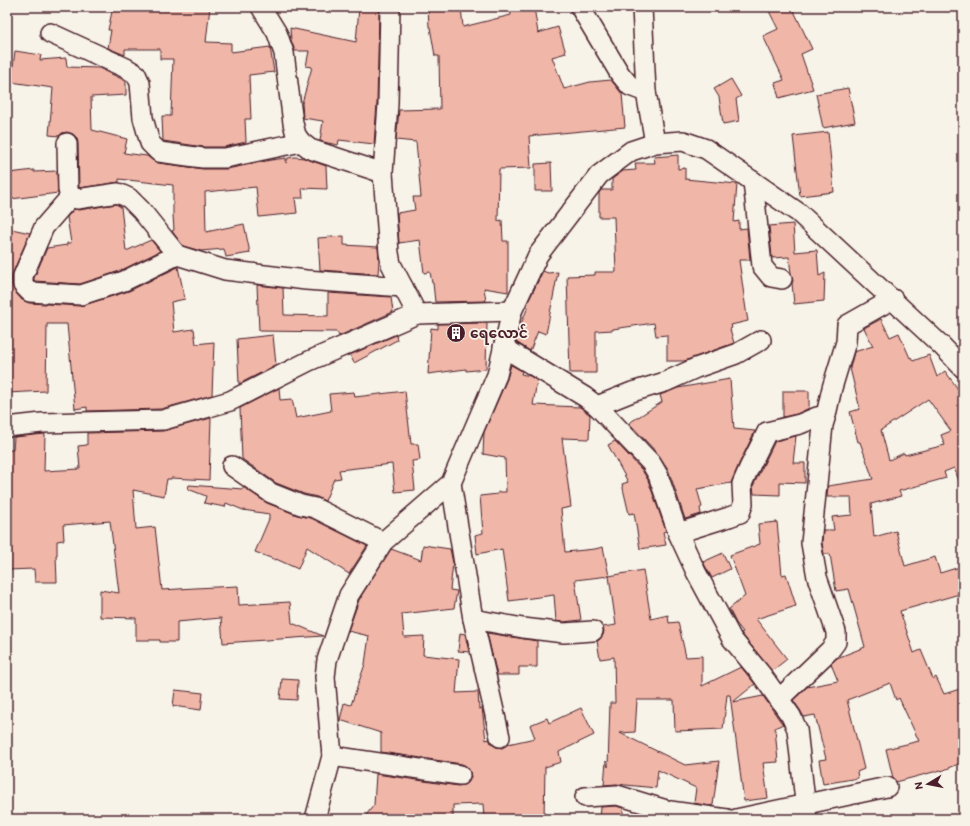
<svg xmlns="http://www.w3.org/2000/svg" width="970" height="826" font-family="Itim,'Noto Sans Myanmar',sans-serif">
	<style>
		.building { fill: #f0b7a8; stroke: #4a1f2b; fill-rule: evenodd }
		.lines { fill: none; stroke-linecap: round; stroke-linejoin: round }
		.street-casing { stroke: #4a1f2b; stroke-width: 22 }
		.street { stroke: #f7f3e8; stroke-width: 19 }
		.labels { text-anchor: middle; stroke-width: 3.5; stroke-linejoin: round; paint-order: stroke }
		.poi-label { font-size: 14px; font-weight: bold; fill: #4a1f2b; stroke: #f7f3e8; text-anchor: start }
	</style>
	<rect width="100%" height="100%" fill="#f7f3e8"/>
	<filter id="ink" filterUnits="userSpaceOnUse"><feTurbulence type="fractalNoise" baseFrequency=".025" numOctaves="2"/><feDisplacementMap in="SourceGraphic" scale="8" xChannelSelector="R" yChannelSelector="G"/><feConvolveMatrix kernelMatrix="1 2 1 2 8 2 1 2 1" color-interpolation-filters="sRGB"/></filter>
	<g filter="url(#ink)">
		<!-- building -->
		<g class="building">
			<path d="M113 7H210L206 42 231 43V52L270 47 274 72 249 75 251 119H245L246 142 224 147H204L163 141 162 116H171L173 59H160V49H125V55L108 48 111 30H108Z"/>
			<path d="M428 7H461L463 27 511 15 510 7H534L538 33 558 27 566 53 552 57 564 89 590 82 611 80 622 94 625 127 529 136 531 168 499 169 498 221 502 220 503 241H508V292L484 288 486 301 435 302 433 283H432L430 272 424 273 420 240 399 243 397 213 415 210 413 197H421L416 142 396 140 399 110 440 109 439 56H435L430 27H429Z"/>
			<path d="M767 7H792L812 49 801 54 813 89 779 98 775 83 784 80 763 36 778 29Z"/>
			<path d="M359 8 379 10 377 103 374 144 339 140 338 145 328 143 320 141 323 121 303 118 302 103 312 67 306 66 309 51H295L291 40 290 28 356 42Z"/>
			<path d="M15 51 41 55 40 60 66 58 67 67 99 68 126 81V95L91 97 92 130 127 139 124 153 147 156 152 160 158 163 203 169H227L271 160 286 158V163L288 158 295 157 304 158 326 166 327 189 302 188 303 198H295L297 213 259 217 256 187 205 192 206 232 244 224 250 253 226 257 224 249 201 251 183 246 172 231 174 230 173 215V185L119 179V182L79 188 78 143 77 138 73 134 67 132 62 133 59 136 49 135 53 88 11 82Z"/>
			<path d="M731 79 741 96 736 99 739 121 723 124 719 97 714 89Z"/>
			<path d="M848 88 855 122 823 128 816 94Z"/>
			<path d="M828 132 834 192 800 196 793 136Z"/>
			<path d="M678 155V169L685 168V179L737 184 734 222 739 221V229L747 228 750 260H739L746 310 748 321 731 325 732 328 730 329 734 343 684 361H667V335L656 336 654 323 613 329V330L596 331V373H570L567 276 595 275V272H616L614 217H599V193L601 190H612V179L623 171 636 170 635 163H655L654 157Z"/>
			<path d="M551 163 552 191H535V164Z"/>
			<path d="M34 170V172L57 171 58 193 11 199 9 173Z"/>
			<path d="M116 204 121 207 126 251 151 240 160 251 120 271 80 284 35 281 34 280V278L47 248 67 245V243H71L67 217 74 209 79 210Z"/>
			<path d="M793 224 795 252 817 250 819 276 825 273 824 301 794 304 792 283 793 281 792 276 791 273 789 257 772 258 769 226Z"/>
			<path d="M7 228 30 233 13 272 12 276V285L15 292 22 300 29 303 80 306 84 305 129 291 178 267 185 299 171 302 174 332 194 329 196 344 214 342 212 395 161 409 87 411V407L75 409 67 324H47L46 391 7 393Z"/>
			<path d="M344 236V245L378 247 379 260 378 274 320 270 318 238Z"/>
			<path d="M543 271 548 273 558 272 546 334 538 331 530 351 516 342 520 326 528 307 526 306Z"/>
			<path d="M257 285 283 288 284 315 328 316V293L391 297 393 312 339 336 337 332 259 331Z"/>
			<path d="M881 319 890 337 899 333 910 358 911 357 913 361 929 355 937 377 945 371 963 396V488H962L954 468 944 472 946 478 899 491 901 496 871 504 874 537 896 531 905 566 935 557 940 573 963 566V593L900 611 914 653 921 650 933 679 936 677 944 694 963 688V762L942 771 941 770 896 782 893 778 886 749 919 741 899 698 896 700 890 683 847 700 864 769 857 772 858 778 823 784 819 760 826 759 815 715 804 717 800 710 793 700 807 687 838 681 831 664 837 658 865 647 849 589 836 591 830 554H824L822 543 823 530H834L832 517 852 515 851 497H827L828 486 873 479 860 442H858L850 412 860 409 850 368 854 352 873 346 864 328ZM928 399 951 431 941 435 945 445 905 455 904 453 889 460 881 430Z"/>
			<path d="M487 323 486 369 466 371V369L428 374 431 328 438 329V324Z"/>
			<path d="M273 335 276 365 239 384 237 339Z"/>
			<path d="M396 335 397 340 354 363 350 355Z"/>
			<path d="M511 365 522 371 521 374 530 376 537 381 533 405 580 407 590 415 589 439 562 438 571 507 561 509 565 552 595 549 603 547 609 576 575 580 581 620 563 622 556 621 554 595 509 601 502 549 477 554 475 535 483 533 480 496 498 494V492H506L505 458 483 454 484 432 507 379Z"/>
			<path d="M730 379 734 429 755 431 739 464 731 483 697 489 702 507 700 508 701 514 685 519 668 469 659 455 629 423 662 402 660 395 678 388Z"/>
			<path d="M279 388 280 400 292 399 296 418 331 411 329 394 354 392 355 397 405 391 411 444H418L420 460 412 461 415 490 395 492 392 464 339 470 341 478 334 479 325 501 317 497 304 494 276 483 242 459 240 408Z"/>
			<path d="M783 391H809V408L797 414 783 417Z"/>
			<path d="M211 418 209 480 171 478V479H167L164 496 133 490 136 529 155 527 162 590 195 588 238 586 239 605 290 602 292 623 323 636 223 643 221 618 177 622V642H160V640H136V618L100 617V590L119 593 110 521 63 525 64 540 57 541V555H56L57 582H35L34 569 7 570V450H13L14 437 45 434 44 471 80 469 78 446 87 445V433L163 431Z"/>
			<path d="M796 436 793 463H805V483L780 482V495L754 494 753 486 775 441Z"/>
			<path d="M615 441 642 470 648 480 666 531 663 532 666 545 640 549 634 513 629 514 622 484 628 482 608 445Z"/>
			<path d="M189 485 243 489V487L267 503 297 515 311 518 367 546 349 574 307 547 298 569 276 559V560L255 552 269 519V514L243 510 226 503 225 507 204 503 206 496 188 489Z"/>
			<path d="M777 522 782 575 786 574 796 606 756 619 787 659 772 671 741 633 743 632 736 623 729 609 745 596 730 555 760 544 758 524Z"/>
			<path d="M423 545 450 549 453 563 450 590 457 591 454 608 402 614 404 637 424 636 423 655 459 659 456 693 478 692 479 709 482 708 486 740 489 739 492 744 496 747 502 748 508 744 535 738 530 725 547 718 549 723 581 708 594 735 559 752 561 762 545 767 544 818H513L484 819 483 804 453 805V819H363L374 805 376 774 458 786 464 785 469 782 471 777 470 771 466 766 462 764 381 752V733L340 720 344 703 351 705 365 664 369 636 348 631 359 600 361 597H362L361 596 391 549 421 560Z"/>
			<path d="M723 553 730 569 712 578 703 562Z"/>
			<path d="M643 570 651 619 668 615 669 623 678 622 686 657 702 656V686L741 667 755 684 733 702 763 696 781 722 783 724 775 728 778 762 763 763 768 798 744 801 730 695H727L723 729 675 731 674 700H637L635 732 620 733 685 765 719 761 713 805 710 806 694 803 696 788 658 770 656 788 616 784 604 785 606 761 608 767 610 703H615L614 657 600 659 597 641 599 640 603 635 604 631 603 627 616 625 609 576Z"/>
			<path d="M460 633 465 634 469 652 458 651Z"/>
			<path d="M487 633 537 641V667H519V675H497Z"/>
			<path d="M282 679 298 680 297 700 280 699Z"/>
			<path d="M175 690 203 693 201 710 173 706Z"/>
			<path d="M616 806 623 808V819H600L601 807Z"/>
		</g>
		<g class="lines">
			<defs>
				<g id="street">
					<path d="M261 7 277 33 284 53 293 123 296 135 301 142 310 149 383 173"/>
					<path d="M390 7 388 104 383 173 389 253 391 264 417 314 512 311"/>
					<path d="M580 7 620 74 630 86 646 92"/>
					<path d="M642 7 646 92 655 143"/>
					<path d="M50 33 126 68 136 74 140 83 143 118 150 143 159 152 203 158H225L301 142"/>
					<path d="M67 143 68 190 71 196 77 199 118 193 129 198 141 210 177 255 225 270 306 280 403 287"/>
					<path d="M753 181 762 266 771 277 782 279"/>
					<path d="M71 196 44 227 23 276V285L30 292 81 295 124 281 177 255"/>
					<path d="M503 347 585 397 597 406 651 463 658 475 678 533 696 572 732 639 761 674 791 716 797 729 807 819"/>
					<path d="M597 406 632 392 665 382 696 368 736 354 761 340"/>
					<path d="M7 427 42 423 163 420 230 401 309 361 417 314"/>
					<path d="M232 466 271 493 301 505 315 508 383 542"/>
					<path d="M451 483 473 619 500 737"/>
					<path d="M678 533 729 517 740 513 743 504 742 484 749 468 767 432 800 424 817 417 826 415"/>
					<path d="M473 619 523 628 564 633 593 631"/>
					<path d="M779 699 830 650 836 642V632L817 577 811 543 823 425 826 415 832 388 846 342 847 325 893 299"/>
					<path d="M332 756 460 775"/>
					<path d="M585 797 617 795 670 811 727 819"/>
					<path d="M315 819 332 756 325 677 327 660 349 595 383 542 451 483 497 375 512 311 538 255 599 175 631 151 655 143 683 141 706 149 799 213 942 346 963 368"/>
					<path d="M736 819 887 787"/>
				</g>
			</defs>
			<!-- street casing -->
			<use href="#street" class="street-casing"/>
			<!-- street -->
			<use href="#street" class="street"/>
		</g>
	</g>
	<!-- icons -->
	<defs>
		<symbol id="building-disc" viewBox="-11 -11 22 22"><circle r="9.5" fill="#4a1f2b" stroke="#f7f3e8"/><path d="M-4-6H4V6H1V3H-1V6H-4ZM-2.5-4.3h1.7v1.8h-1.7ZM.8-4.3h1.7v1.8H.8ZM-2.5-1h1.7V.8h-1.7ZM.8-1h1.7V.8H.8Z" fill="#fff"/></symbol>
	</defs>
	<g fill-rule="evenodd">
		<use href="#building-disc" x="445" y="322" width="22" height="22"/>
	</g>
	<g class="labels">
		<!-- poi labels -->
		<g class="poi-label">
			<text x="470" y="338">ရေလောင်</text>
		</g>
	</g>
	<!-- margin -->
	<rect width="970" height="826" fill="none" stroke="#f7f3e8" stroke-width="24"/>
	<rect x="12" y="12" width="946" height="802" fill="none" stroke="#4a1f2b" stroke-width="1.5" filter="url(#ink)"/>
	<!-- north arrow -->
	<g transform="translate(928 784) rotate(260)" stroke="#f7f3e8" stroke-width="3" paint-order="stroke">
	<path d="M0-3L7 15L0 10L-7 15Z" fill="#4a1f2b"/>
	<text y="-6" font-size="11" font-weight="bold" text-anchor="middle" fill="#4a1f2b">N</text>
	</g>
</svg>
